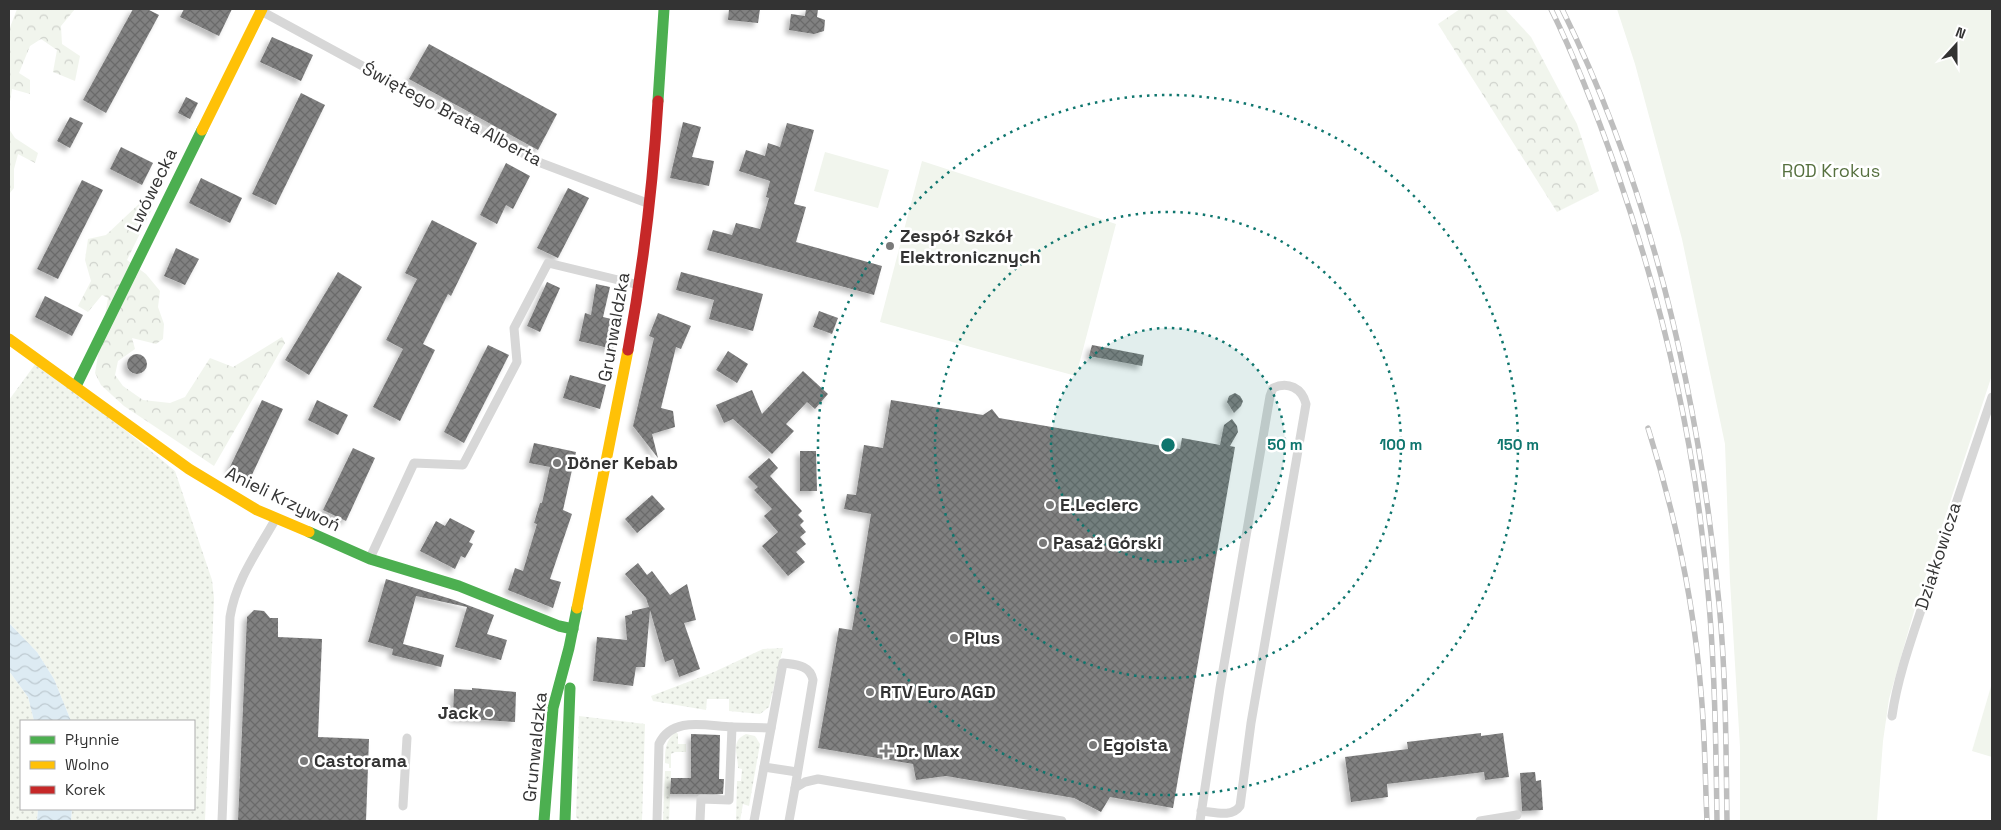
<svg xmlns="http://www.w3.org/2000/svg" width="2001" height="830" font-family="'Space Grotesk',sans-serif">
	<style>
		.grass { fill: url(#grass-dots) }
		.forest { fill: url(#forest-crowns) }
		.garden { fill: #f1f5ed }
		.water { fill: url(#water-waves) }
		.building { fill: url(#building-cross-hatch); filter: url(#shadow) }
		.lines { fill: none; stroke-linecap: round; stroke-linejoin: round }
		.lane { stroke: #d7d7d7; stroke-width: 9 }
		.fast { stroke: #4caf50; stroke-width: 11 }
		.slow { stroke: #ffc107; stroke-width: 11 }
		.jam { stroke: #c62828; stroke-width: 11 }
		.rail-casing { stroke: #bebebe; stroke-width: 5.5 }
		.rail { stroke: #fff; stroke-width: 4; stroke-dasharray: 11; stroke-linecap: butt }
		.ring { fill: none; stroke: #0f766e; stroke-width: 2.5; stroke-dasharray: 2.5 5 }
		.poi-dot { fill: #7a7a7a; stroke: #fff; stroke-width: 2 }
		.labels { text-anchor: middle; stroke-width: 5; stroke-linejoin: round; paint-order: stroke }
		.street-label { font-size: 18px; fill: #333; stroke: #fff }
		.park-label { font-size: 18px; fill: #56703f; stroke: #fff }
		.poi-label { font-size: 18px; font-weight: bold; fill: #333; stroke: #fff; text-anchor: start }
		.centre { fill: #0f766e; stroke: #fff; stroke-width: 2.5 }
		.ring-label { font-size: 15px; text-anchor: middle; font-weight: bold; fill: #0f766e; stroke: #fff; stroke-width: 5; stroke-linejoin: round; paint-order: stroke }
	</style>
	<defs>
		<pattern id="grass-dots" width="8" height="8" patternUnits="userSpaceOnUse" patternTransform="scale(1.25)"><rect width="8" height="8" fill="#f1f5ed"/><path d="M2 2h.1M6 6h.1" fill="none" stroke="#cfd2cc" stroke-width="1.8" stroke-linecap="round"/></pattern>
		<pattern id="forest-crowns" width="20" height="18" patternUnits="userSpaceOnUse" patternTransform="scale(1.25)"><rect width="20" height="18" fill="#f1f5ed"/><path d="M2 6a3 3 0 1 1 6 0M12 15a3 3 0 1 1 6 0" fill="none" stroke="#cfd2cc"/></pattern>
		<pattern id="water-waves" width="16" height="10" patternUnits="userSpaceOnUse" patternTransform="scale(1.25)"><rect width="16" height="10" fill="#ddebf3"/><path d="M0 5q4-4 8 0t8 0" fill="none" stroke="#becad1"/></pattern>
		<pattern id="building-cross-hatch" width="8" height="8" patternUnits="userSpaceOnUse" patternTransform="scale(1.25)"><rect width="8" height="8" fill="#818181"/><path d="M0 0l8 8M0 8l8-8" fill="none" stroke="#6a6a6a"/></pattern>
		<filter id="shadow"><feDropShadow dx="-4" dy="4" stdDeviation="2.5" flood-color="#0004"/></filter>
	</defs>
	<rect width="100%" height="100%" fill="#fff"/>
	<!-- grass -->
	<g class="grass">
		<path d="M39 359 175 471 212 580 214 598 205 821H71L72 809H194V721H71L54 679 37 652 9 623V400Z"/>
		<path d="M783 648 769 707 760 714 729 711V699H707L706 710 653 701 651 696 714 672 763 649Z"/>
		<path d="M9 671 28 697 34 721H21V809H38L37 821H9Z"/>
		<path d="M579 716 645 724 642 821H580L576 817Z"/>
		<path d="M676 732 678 734V744H686V752H675L671 754V768H669V764L665 763C665 751 665 740 676 732Z"/>
		<path d="M746 734 755 736 760 744 749 806 743 804 740 821H736L737 781H741L742 769 738 768C738 754 730 741 746 734Z"/>
		<path d="M665 771H671L669 821H663Z"/>
	</g>
	<!-- forest -->
	<g class="forest">
		<path d="M17 9H75L61 26 62 44 80 56 75 81 53 72 57 50 41 39 30 46 19 73 30 80V94L12 89 9 108V30Z"/>
		<path d="M1460 9H1505L1531 37 1577 124 1599 191 1557 212 1438 24Z"/>
		<path d="M9 129 15 138 38 153 35 163 18 154 14 169V188L9 194Z"/>
		<path d="M140 203 152 209 127 260 146 274 160 291 158 307 164 324 163 339 156 344 132 338 135 349 118 361 115 375 123 386 143 400 170 403 185 397 210 358 233 367 282 337 285 343 214 466 124 406 101 385 95 373 108 298 102 295 88 312 78 306 91 281 85 260 88 239 106 235Z"/>
	</g>
	<!-- garden -->
	<g class="garden">
		<path d="M1617 9H1992V375L1915 608 1889 699 1883 741 1877 821H1740V747L1730 581 1725 444 1682 239 1635 64Z"/>
		<path d="M825 152 889 170 878 208 814 191Z"/>
		<path d="M922 161 1116 224 1076 376 880 322Z"/>
		<path d="M1992 683V757L1972 751Z"/>
	</g>
	<!-- water -->
	<g class="water">
		<path d="M9 623 37 652 54 679 71 721H34L28 697 9 671Z"/>
		<path d="M38 809H72L71 821H37Z"/>
	</g>
	<!-- building -->
	<g class="building">
		<path d="M133 9H147L159 15 106 113 83 100Z"/>
		<path d="M184 9H232L219 36 180 17Z"/>
		<path d="M729 9H760L758 23 728 20Z"/>
		<path d="M806 9H818L817 17 825 20 824 31 814 34 789 30 791 14 805 16Z"/>
		<path d="M272 37 313 55 301 81 260 62Z"/>
		<path d="M429 44 557 114 538 150 409 79Z"/>
		<path d="M301 93 325 105 276 205 252 194Z"/>
		<path d="M186 97 198 103 190 119 178 113Z"/>
		<path d="M70 117 83 123 70 148 57 141Z"/>
		<path d="M683 122 701 127 692 157 714 161 709 186 670 178Z"/>
		<path d="M787 123 814 130 794 204 806 207 796 242 882 266 874 295 707 250 713 230 732 235 736 223 760 229 769 198 766 197 770 181 739 171 746 150 765 156 768 143 780 147Z"/>
		<path d="M121 147 153 163 142 185 110 169Z"/>
		<path d="M506 163 530 176 513 209 506 205 497 224 480 215Z"/>
		<path d="M201 178 242 198 230 223 189 203Z"/>
		<path d="M82 180 103 190 58 279 37 269Z"/>
		<path d="M568 188 589 198 558 258 537 248Z"/>
		<path d="M432 220 477 243 451 296 448 294 423 344 435 350 400 421 373 407 403 349 386 340 417 279 405 273Z"/>
		<path d="M176 248 199 259 185 285 164 276Z"/>
		<path d="M338 272 362 287 309 375 285 360Z"/>
		<path d="M681 272 763 294 753 331 709 319 714 300 676 290Z"/>
		<path d="M547 282 560 288 540 332 527 326Z"/>
		<path d="M596 284 610 287 603 317 619 321 613 349 579 341 585 313 591 315Z"/>
		<path d="M45 296 83 315 72 336 35 317Z"/>
		<path d="M819 311 838 318 832 334 813 327Z"/>
		<path d="M658 313 691 326 681 349 676 347 661 408 673 411 675 427 652 434 658 458 633 426 654 338 649 336Z"/>
		<path d="M488 345 509 355 464 443 444 432Z"/>
		<path d="M1092 345 1144 355 1142 366 1089 356Z"/>
		<path d="M728 351 748 364 737 383 716 370Z"/>
		<circle cx="137" cy="364" r="10"/>
		<path d="M803 371 828 394 815 409 807 402 786 424 794 431 772 454 733 419 724 423 716 405 752 390 762 414Z"/>
		<path d="M570 375 606 385 600 409 563 398Z"/>
		<path d="M1235 393 1240 396 1243 401 1241 406 1234 413 1227 402 1229 396Z"/>
		<path d="M262 400 283 409 250 479 229 469Z"/>
		<path d="M317 400 348 415 338 435 308 420Z"/>
		<path d="M891 400 983 415 992 409 999 418 1180 449 1182 438 1220 445 1224 425 1232 419 1237 426 1238 432 1230 446 1235 447 1173 808 1110 797 1101 812 1074 798 946 776 916 780 913 764 818 748 839 628 852 630 871 514 844 509 847 494 856 495 864 445 883 448Z"/>
		<path d="M534 443 576 452 563 510 572 514 550 579 561 582 553 608 508 590 515 568 523 571 537 524 534 523 540 503H542L550 467 529 463Z"/>
		<path d="M353 448 375 458 346 521 323 510Z"/>
		<path d="M800 451H816L817 491H800Z"/>
		<path d="M769 458 778 468 770 476 802 511 798 515 804 521 800 525 806 532 800 537 806 544 796 552 805 562 788 576 762 546 778 532 764 516 772 509 754 490 758 487 748 477Z"/>
		<path d="M652 495 665 509 637 533 625 519Z"/>
		<path d="M450 518 475 531 469 542 473 544 465 558 461 556 455 569 420 551 436 521 445 526Z"/>
		<path d="M638 563 647 575 652 571 670 595 687 584 696 620 684 623 700 669 679 677 673 659 665 662 650 610 645 667H636L633 686 593 681 597 637 627 640 625 616 632 614V611L649 607 646 598 625 574Z"/>
		<path d="M386 579 454 600 494 615 487 634 507 640 501 660 455 647 467 607 416 596 403 644 444 655 441 667 392 655 393 649 368 642Z"/>
		<path d="M254 610 264 611 270 618H278V637L322 639 318 737 369 739 366 821H238L247 617Z"/>
		<path d="M472 688 516 692 515 722 453 718 454 689 472 690Z"/>
		<path d="M1481 733V736L1503 733 1509 777 1485 780 1484 772 1387 784 1388 797 1351 802 1345 757 1408 749 1407 742Z"/>
		<path d="M691 734 720 735 719 779H724L723 794H670L671 778H691Z"/>
		<path d="M1535 772 1536 781 1541 780 1543 810 1522 811 1520 773Z"/>
	</g>
	<g class="lines">
		<!-- lane -->
		<g class="lane">
			<path d="M263 12 541 163 647 203"/>
			<path d="M370 558 414 463 463 465 517 362 514 328 548 263 639 285"/>
			<path d="M1892 716C1898 674 1914 632 1927 592 1948 526 1970 462 1992 397"/>
			<path d="M764 767 797 772"/>
			<path d="M403 806 407 738"/>
			<path d="M222 821 230 617C236 580 257 552 275 520"/>
			<path d="M657 821 659 744C672 716 706 726 732 727"/>
			<path d="M700 821 701 799 729 800 732 727 771 728"/>
			<path d="M754 821 783 663C797 665 810 665 813 680L795 788"/>
			<path d="M789 821 795 788 805 782 818 779 1062 821"/>
			<path d="M1200 821 1220 688 1270 396 1273 388C1288 381 1302 388 1306 404L1251 723 1240 806C1232 818 1214 812 1201 811"/>
			<path d="M1480 821 1517 815"/>
		</g>
		<!-- fast -->
		<g class="fast">
			<path d="M658 101 664 9"/>
			<path d="M76 386 202 130"/>
			<path d="M309 532 370 559 459 586 559 626 573 629"/>
			<path d="M544 821 553 708 569 648 577 608"/>
			<path d="M565 821 570 688"/>
		</g>
		<!-- slow -->
		<g class="slow">
			<path d="M202 130 262 9"/>
			<path d="M9 339 189 469 257 510 309 532"/>
			<path d="M577 608 628 350"/>
		</g>
		<!-- jam -->
		<path class="jam" d="M628 350C643 268 653 184 658 101"/>
		<defs>
			<g id="rail">
				<path d="M1551 9C1577 62 1598 117 1617 172 1665 311 1698 456 1709 603 1715 675 1716 748 1717 821"/>
				<path d="M1562 9C1653 193 1699 399 1719 603 1726 675 1726 749 1727 821"/>
				<path d="M1648 428C1675 514 1694 602 1701 692 1705 735 1705 778 1707 821"/>
			</g>
		</defs>
		<!-- rail casing -->
		<use href="#rail" class="rail-casing"/>
		<!-- rail -->
		<use href="#rail" class="rail"/>
	</g>
	<!-- distance rings -->
	<circle cx="1168" cy="445" r="117" fill="#0f766e" fill-opacity=".12"/>
	<g class="ring">
		<circle cx="1168" cy="445" r="117"/>
		<circle cx="1168" cy="445" r="233"/>
		<circle cx="1168" cy="445" r="350"/>
	</g>
	<!-- markers -->
	<g class="poi-dot">
		<circle cx="890" cy="246" r="5"/>
		<circle cx="557" cy="463" r="5"/>
		<circle cx="1050" cy="505" r="5"/>
		<circle cx="1043" cy="543" r="5"/>
		<circle cx="954" cy="638" r="5"/>
		<circle cx="870" cy="692" r="5"/>
		<circle cx="489" cy="713" r="5"/>
		<circle cx="1093" cy="745" r="5"/>
		<path d="M883.5 743.5h5v5h5v5h-5v5h-5v-5h-5v-5h5z"/>
		<circle cx="304" cy="761" r="5"/>
	</g>
	<g class="labels">
		<!-- street labels -->
		<g class="street-label">
			<text transform="translate(452 114) rotate(28)" y="6">Świętego Brata Alberta</text>
			<text transform="translate(152 190) rotate(-64)" y="6">Lwówecka</text>
			<text transform="translate(614 327) rotate(-80)" y="6">Grunwaldzka</text>
			<text transform="translate(283 499) rotate(26)" y="6">Anieli Krzywoń</text>
			<text transform="translate(1938 556) rotate(-72)" y="6">Działkowicza</text>
			<text transform="translate(535 747) rotate(-84)" y="6">Grunwaldzka</text>
		</g>
		<!-- park labels -->
		<g class="park-label">
			<text x="1831" y="177">ROD Krokus</text>
		</g>
		<!-- poi labels -->
		<g class="poi-label">
			<text x="900" y="242">Zespół Szkół<tspan x="900" dy="21">Elektronicznych</tspan></text>
			<text x="567" y="469">Döner Kebab</text>
			<text x="1060" y="511">E.Leclerc</text>
			<text x="1053" y="549">Pasaż Górski</text>
			<text x="964" y="644">Plus</text>
			<text x="880" y="698">RTV Euro AGD</text>
			<text x="479" y="719" text-anchor="end">Jack</text>
			<text x="1103" y="751">Egoista</text>
			<text x="896" y="757">Dr. Max</text>
			<text x="314" y="767">Castorama</text>
		</g>
	</g>
	<circle cx="1168" cy="445" r="8" class="centre"/>
	<g class="ring-label">
		<text x="1285" y="450">50 m</text>
		<text x="1401" y="450">100 m</text>
		<text x="1518" y="450">150 m</text>
	</g>
	<!-- border -->
	<rect width="2001" height="830" fill="none" stroke="#333333" stroke-width="20"/>
	<!-- legend -->
	<rect x="20" y="720" width="175" height="90" fill="#ffffff" stroke="#adadad"/>
	<rect x="30" y="736" width="25" height="8" fill="#4caf50" stroke="#adadad"/>
	<text x="65" y="745" font-size="15" fill="#333333">Płynnie</text>
	<rect x="30" y="761" width="25" height="8" fill="#ffc107" stroke="#adadad"/>
	<text x="65" y="770" font-size="15" fill="#333333">Wolno</text>
	<rect x="30" y="786" width="25" height="8" fill="#c62828" stroke="#adadad"/>
	<text x="65" y="795" font-size="15" fill="#333333">Korek</text>
	<!-- north arrow -->
	<g transform="translate(1956 45) rotate(21)" stroke="#ffffff" stroke-width="4" paint-order="stroke">
	<path d="M0-4L9 19L0 12L-9 19Z" fill="#333333"/>
	<text y="-8" font-size="14" font-weight="bold" text-anchor="middle" fill="#333333">N</text>
	</g>
</svg>
